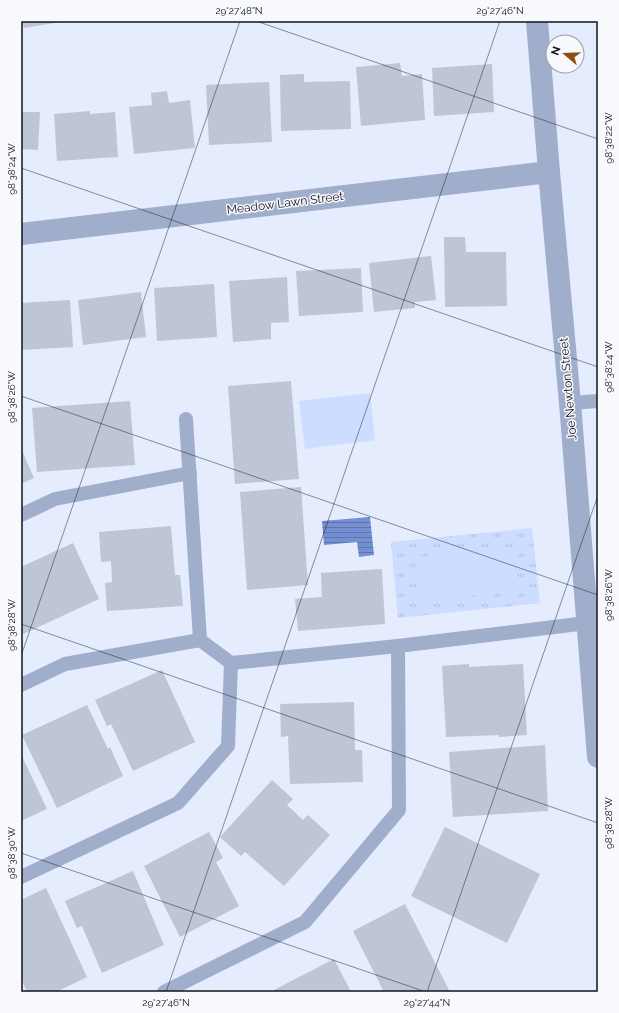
<svg xmlns="http://www.w3.org/2000/svg" width="619" height="1013" font-family="Raleway,sans-serif">
	<style>
		.park { fill: url(#park-tufts) }
		.pitch { fill: #cdddff }
		.water { fill: url(#water-rules) }
		.building { fill: #bdc5d6 }
		.lines { fill: none; stroke-linecap: round; stroke-linejoin: round }
		.service { stroke: #a0aecc; stroke-width: 14 }
		.minor { stroke: #a0aecc; stroke-width: 22 }
		.ticks { fill: none; stroke: #11141a; stroke-width: 1; stroke-opacity: 0.45 }
		.labels { text-anchor: middle; stroke-width: 3; stroke-linejoin: round; paint-order: stroke }
		.street-label { font-size: 12px; fill: #11141a; stroke: #f7f9fd }
		.neatline { fill: none; stroke: #11141a; stroke-width: 1.5 }
		.ticks-label { font-size: 10px; text-anchor: middle; fill: #11141a }
	</style>
	<defs>
		<pattern id="park-tufts" width="24" height="20" patternUnits="userSpaceOnUse"><rect width="24" height="20" fill="#cdddff"/><path d="M3 7l-1-3M5 7V3M7 7l1-3M15 17l-1-3M17 17v-4M19 17l1-3" fill="none" stroke="#afbdda"/></pattern>
		<pattern id="water-rules" width="6" height="5" patternUnits="userSpaceOnUse"><rect width="6" height="5" fill="#7490d2"/><path d="M0 2.5h6" fill="none" stroke="#5e74aa"/></pattern>
	</defs>
	<rect width="100%" height="100%" fill="#e4ecfe"/>
	<!-- park -->
	<path class="park" d="M532 528 540 603 398 618 391 542Z"/>
	<!-- pitch -->
	<g class="pitch">
		<path d="M370 393 375 440 305 449 299 401Z"/>
		<path d="M510 548 514 592 418 601 415 557Z"/>
	</g>
	<!-- water -->
	<path class="water" d="M370 517 374 555 359 557 357 542 324 545 322 521Z"/>
	<!-- building -->
	<g class="building">
		<path d="M22 21H60V22L24 28Z"/>
		<path d="M400 63 402 76 422 74 425 120 361 126 356 67Z"/>
		<path d="M492 64 494 112 434 116 432 68Z"/>
		<path d="M304 74V82L350 81 351 129 281 131 280 75Z"/>
		<path d="M269 82 272 142 209 145 206 85Z"/>
		<path d="M167 91 169 103 190 100 195 148 134 154 129 107 152 105 151 93Z"/>
		<path d="M90 111V114L115 112 118 157 57 161 54 114Z"/>
		<path d="M21 112H40L38 150 21 149Z"/>
		<path d="M444 237H465L466 252H506L507 306 445 307Z"/>
		<path d="M431 256 436 300 415 302V308L374 312 369 263Z"/>
		<path d="M361 268 363 312 299 316 296 271Z"/>
		<path d="M287 277 289 322 271 323V339L233 342 229 281Z"/>
		<path d="M214 284 217 337 157 341 154 288Z"/>
		<path d="M141 292 146 337 83 345 78 300Z"/>
		<path d="M70 300 73 347 21 350V303Z"/>
		<path d="M291 381 299 479 235 484 228 386Z"/>
		<path d="M130 401 135 465 37 472 32 408Z"/>
		<path d="M21 448 34 478 21 484Z"/>
		<path d="M301 487 308 585 247 590 240 492Z"/>
		<path d="M171 526 175 575H180L183 606 107 611 105 583 112 582 111 561 101 562 99 532Z"/>
		<path d="M73 543 99 599 21 635V567Z"/>
		<path d="M382 569 385 624 298 631 295 599 322 597 321 573Z"/>
		<path d="M469 664V667L523 664 527 735 499 737V735L446 737 442 666Z"/>
		<path d="M162 670 195 742 133 771 111 724 107 726 95 700Z"/>
		<path d="M354 702 355 750H362L363 782 290 784 288 736 281 737 280 704Z"/>
		<path d="M87 705 108 749 110 747 123 776 57 808 22 735Z"/>
		<path d="M545 745 548 811 453 817 449 752Z"/>
		<path d="M21 754 47 809 21 821Z"/>
		<path d="M272 780 293 799 287 805 303 820 308 815 330 835 284 886 245 852 241 856 220 837Z"/>
		<path d="M445 827 540 874 507 943 411 896Z"/>
		<path d="M209 832 223 858 216 862 239 906 180 937 144 866Z"/>
		<path d="M133 871 164 945 102 973 82 926 77 928 65 901Z"/>
		<path d="M46 888 87 977 56 992H27L21 978V900Z"/>
		<path d="M405 904 450 992H384L353 931Z"/>
		<path d="M334 959 351 992H275L274 990Z"/>
	</g>
	<g class="lines">
		<!-- service -->
		<g class="service">
			<path d="M570 403 598 401"/>
			<path d="M186 419 200 640 231 663 398 646"/>
			<path d="M21 515 55 499 190 473"/>
			<path d="M21 685 65 664 200 640"/>
			<path d="M21 877 178 803 228 746 231 663"/>
			<path d="M164 992 305 922 399 810 398 646 587 623"/>
		</g>
		<!-- minor -->
		<g class="minor">
			<path d="M537 21 549 172 570 403 598 757"/>
			<path d="M21 234 549 172"/>
		</g>
	</g>
	<!-- ticks -->
	<path class="ticks" d="M256 21 598 139M21 168 598 367M21 396 598 595M21 624 598 823M21 656 240 21M21 853 426 992M166 992 500 21M427 992 598 495"/>
	<g class="labels">
		<!-- street labels -->
		<g class="street-label">
			<text transform="translate(285 203) rotate(-7)" y="4">Meadow Lawn Street</text>
			<text transform="translate(568 389) rotate(-95)" y="4">Joe Newton Street</text>
		</g>
	</g>
	<!-- border -->
	<rect width="619" height="1013" fill="none" stroke="#f7f9fd" stroke-width="44"/>
	<!-- north arrow -->
	<g transform="translate(565 54) rotate(289)"><circle r="19" fill="#f7f9fd" stroke="#9b9da2"/>
	<path d="M0-3L7 15L0 10L-7 15Z" fill="#8d4e16"/>
	<text y="-6" font-size="11" font-weight="bold" text-anchor="middle" fill="#11141a">N</text>
	</g>
	<rect x="22" y="22" width="575" height="969" class="neatline"/>
	<g class="ticks-label">
		<text x="239" y="14">29°27'48"N</text>
		<text x="500" y="14">29°27'46"N</text>
		<text transform="translate(608 138) rotate(-90)" y="4">98°38'22"W</text>
		<text transform="translate(11 169) rotate(-90)" y="4">98°38'24"W</text>
		<text transform="translate(608 367) rotate(-90)" y="4">98°38'24"W</text>
		<text transform="translate(11 397) rotate(-90)" y="4">98°38'26"W</text>
		<text transform="translate(608 595) rotate(-90)" y="4">98°38'26"W</text>
		<text transform="translate(11 625) rotate(-90)" y="4">98°38'28"W</text>
		<text transform="translate(608 823) rotate(-90)" y="4">98°38'28"W</text>
		<text transform="translate(11 853) rotate(-90)" y="4">98°38'30"W</text>
		<text x="166" y="1006">29°27'46"N</text>
		<text x="427" y="1006">29°27'44"N</text>
	</g>
</svg>
